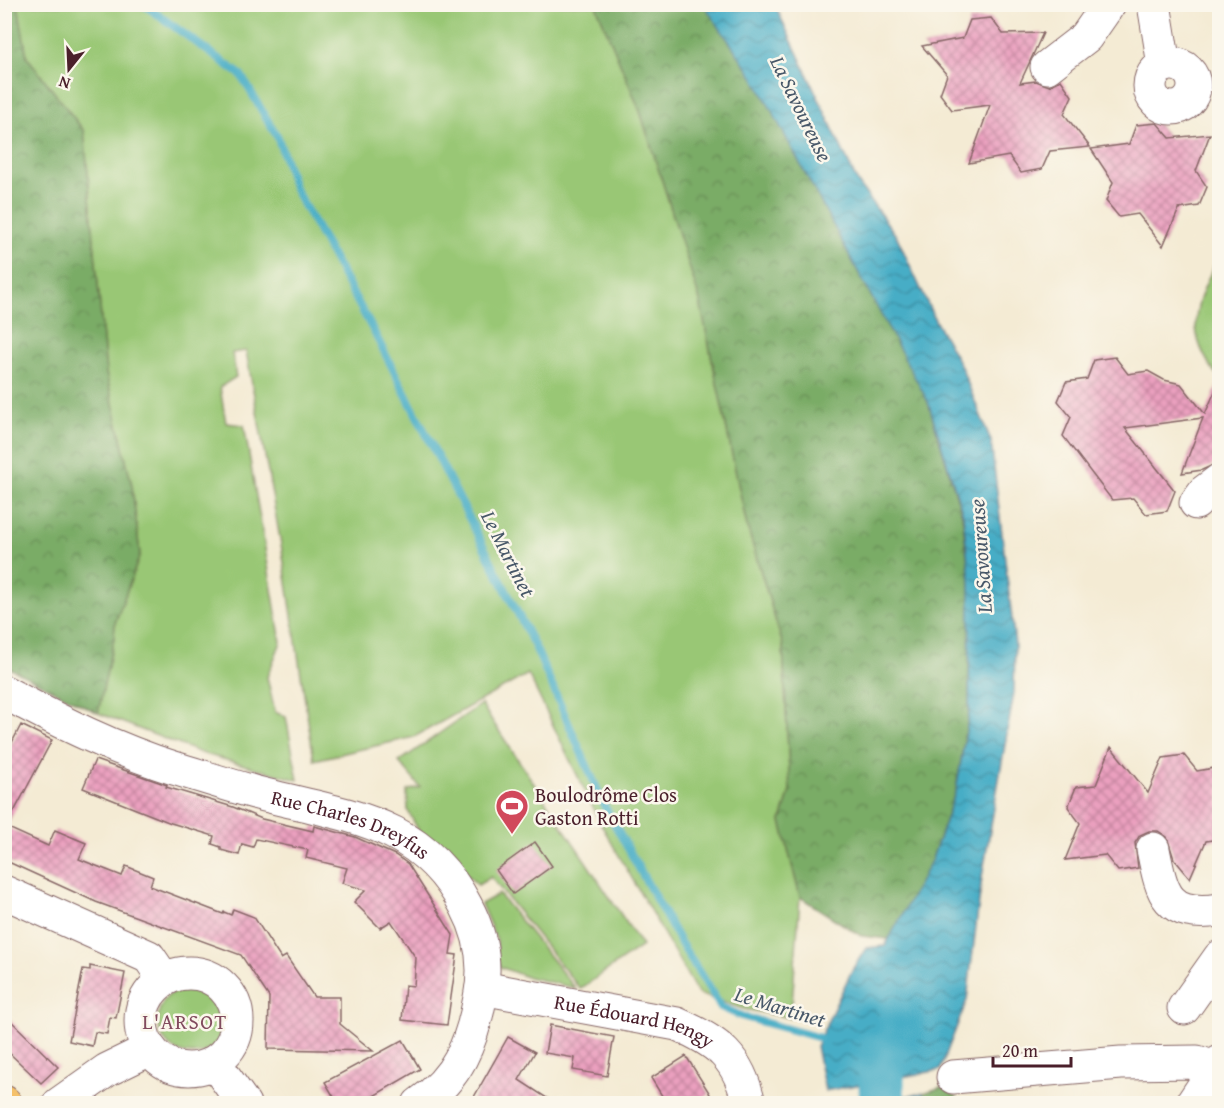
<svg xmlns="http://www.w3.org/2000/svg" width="1224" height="1108" font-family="'Gentium Book Plus',serif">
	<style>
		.green { fill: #99c775; stroke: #727350; stroke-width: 1.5 }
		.forest { fill: url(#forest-crowns); stroke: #626648; stroke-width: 1.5 }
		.water { fill: url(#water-waves); stroke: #486678; stroke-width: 1.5 }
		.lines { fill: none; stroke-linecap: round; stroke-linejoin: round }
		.stream { stroke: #46adc6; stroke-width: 8 }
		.river { stroke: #46adc6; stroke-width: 46 }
		.building { fill: url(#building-cross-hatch) }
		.minor-casing { stroke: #866666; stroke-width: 35 }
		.major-casing { stroke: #866666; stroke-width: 35 }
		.minor { stroke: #fff; stroke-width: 33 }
		.major { stroke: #f5c16b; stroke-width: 33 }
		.labels { text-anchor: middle; stroke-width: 5; stroke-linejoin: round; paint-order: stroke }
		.poi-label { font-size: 20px; fill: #4a1f2b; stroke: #fbf7ec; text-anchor: start }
		.street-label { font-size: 20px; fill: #4a1f2b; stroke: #fbf7ec }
		.water-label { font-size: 21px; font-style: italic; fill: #485869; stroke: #fbf7ec }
		.neighbourhood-label { font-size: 21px; letter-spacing: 1.5px; fill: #824c5f; stroke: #fbf7ec }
	</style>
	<defs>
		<pattern id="forest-crowns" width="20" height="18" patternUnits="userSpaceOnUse" patternTransform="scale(1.5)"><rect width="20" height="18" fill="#7aac66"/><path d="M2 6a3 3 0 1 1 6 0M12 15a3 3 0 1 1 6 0" fill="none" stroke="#668b54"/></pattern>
		<pattern id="water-waves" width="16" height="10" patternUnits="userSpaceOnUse" patternTransform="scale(1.5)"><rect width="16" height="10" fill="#46adc6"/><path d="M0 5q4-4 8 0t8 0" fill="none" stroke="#3c8ca1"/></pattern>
		<pattern id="building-cross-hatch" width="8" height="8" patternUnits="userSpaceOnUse" patternTransform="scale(1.5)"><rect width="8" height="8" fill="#eba0bf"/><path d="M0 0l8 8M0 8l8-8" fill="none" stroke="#c0829b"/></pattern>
	</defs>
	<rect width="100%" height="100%" fill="#fbf7ec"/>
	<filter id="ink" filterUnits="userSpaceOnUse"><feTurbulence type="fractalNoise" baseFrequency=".0167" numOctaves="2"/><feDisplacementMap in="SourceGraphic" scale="12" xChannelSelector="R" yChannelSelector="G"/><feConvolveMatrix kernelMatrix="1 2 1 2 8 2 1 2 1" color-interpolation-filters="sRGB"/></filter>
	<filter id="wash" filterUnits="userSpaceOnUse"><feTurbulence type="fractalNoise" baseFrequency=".008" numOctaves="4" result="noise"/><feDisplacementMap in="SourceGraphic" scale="24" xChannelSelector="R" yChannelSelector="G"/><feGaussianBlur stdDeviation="1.35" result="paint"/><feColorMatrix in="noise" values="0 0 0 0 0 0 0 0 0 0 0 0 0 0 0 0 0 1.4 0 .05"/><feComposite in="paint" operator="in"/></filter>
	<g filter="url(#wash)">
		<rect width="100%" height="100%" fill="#f4ebd4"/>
		<!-- green -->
		<g class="green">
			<path d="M18 5H596L640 111 699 297 747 526 783 645 790 791 781 821 800 897 791 1018 744 1009 698 994 602 826 528 674 414 737 314 760 282 550 246 351 232 353 236 377 220 387 226 423 244 425 281 642 267 677 275 712 286 717 298 780 201 753 98 713 114 638 115 623 140 555 132 486 106 373 84 131 27 57Z"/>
			<path d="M1219 255V378C1181 330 1196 304 1219 255Z"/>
			<path d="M481 704 642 946 580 989 491 877 478 885 420 833 408 811 407 791 420 787 399 762Z"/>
			<path d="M499 894 575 988 524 976 500 967 497 960V941L481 904Z"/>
			<circle cx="192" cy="1020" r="34"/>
		</g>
		<!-- forest -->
		<g class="forest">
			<path d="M4 5H18L27 57 84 131 106 373 132 486 140 555 115 623 114 638 98 713 5 666Z"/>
			<path d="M596 5H720L909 362 928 402 962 515 970 580 969 713 956 790 932 859 922 921 888 939 861 936 800 897 781 821 790 791 783 645 747 526 699 297 640 111Z"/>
			<path d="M942 1087 957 1097 958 1103H925L923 1093Z"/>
		</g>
		<!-- water -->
		<g class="water">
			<path d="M704 5H775L858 183 897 237 936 322 960 364 991 441 1015 644 1014 693 982 877 967 1000 940 1070 825 1091 816 1046 852 970 866 948 885 946 932 859 956 790 969 713 970 581 963 515 928 402 754 78Z"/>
			<path d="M923 1093 925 1103H865Z"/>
		</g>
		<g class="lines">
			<!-- stream -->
			<path class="stream" d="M143 4 241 75 278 138 294 187 373 330 536 649 605 807 680 942 721 1007 741 1016 828 1040"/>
			<!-- river -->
			<path class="river" d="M882 1104 881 1056 901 1023"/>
		</g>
		<g id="blocks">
			<!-- building -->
			<g class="building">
				<path d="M991 18 1003 34 1043 33 1020 83 1036 81 1049 86 1061 80 1072 96 1064 114 1090 147 1050 151 1042 169 1021 173 1009 156 969 163 990 105 952 110 940 94 947 75 922 46 963 38 970 20Z"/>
				<path d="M1157 123 1170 138 1210 134 1196 171 1207 187 1199 206 1179 209 1163 246 1138 214 1119 217 1106 201 1113 182 1091 149 1129 144 1136 125Z"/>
				<path d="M1115 357 1128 374 1148 371 1164 380 1181 384 1205 414 1220 380V462L1202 470 1182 473 1203 418 1125 428 1175 491 1167 511 1146 514 1133 498 1112 500 1063 436 1071 417 1058 401 1066 382 1087 379 1094 360Z"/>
				<path d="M21 725 52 740 6 827 48 846 55 830 86 843 79 859 122 876 126 866 153 877 150 886 223 914 224 912 231 915 233 909 254 917 281 959 286 956 314 997H340V1024L373 1051 268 1049 269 997 241 955 96 902 4 860V758Z"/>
				<path d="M1111 747 1148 793 1163 758 1184 755 1197 771 1220 767V839L1206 841 1190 878 1174 859 1167 837 1158 831H1149L1140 835 1135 843 1138 868 1118 871 1105 855 1065 860 1080 823 1068 807 1076 787 1096 785Z"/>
				<path d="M95 760 167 785 166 787 233 807 262 819 313 831 314 826 355 837 395 855 408 864 453 935 450 954 457 955 447 1025 402 1020 405 985 414 986 416 958 391 921 380 928 354 902 366 890 342 883 347 868 306 858 308 850 256 839 253 847 242 844 239 855 221 850V847L212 844 214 836 171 823 83 788Z"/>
				<path d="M535 842 552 866 513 894 496 870Z"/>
				<path d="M90 966 125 973 116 1018 110 1017 107 1034 95 1032 92 1046 69 1041 83 969 90 970Z"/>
				<path d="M4 1014 58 1067 41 1083 4 1048Z"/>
				<path d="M550 1025 614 1037 607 1076 573 1070 575 1058 545 1053Z"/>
				<path d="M508 1037 535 1052 519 1080 556 1104H470Z"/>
				<path d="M403 1040 420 1069 360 1104H338L325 1082Z"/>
				<path d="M686 1056 710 1094 695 1104H667L651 1078Z"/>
			</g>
		</g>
	</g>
	<g filter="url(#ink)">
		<use href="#blocks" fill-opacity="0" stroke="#866666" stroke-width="1.5"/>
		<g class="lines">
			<defs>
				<g id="minor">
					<path d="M1154 4 1164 65"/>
					<circle cx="1172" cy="86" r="22"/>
					<path d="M1047 67 1086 37 1109 4"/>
					<path d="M1196 503 1204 492 1220 480"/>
					<path id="s1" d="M4 692C60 722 114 749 174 768 204 777 234 787 265 795 348 816 422 821 466 906 481 934 487 966 480 998 472 1042 458 1078 419 1104"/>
					<path d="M1153 849C1162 894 1166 918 1220 910"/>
					<path d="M4 892 149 957 164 979"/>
					<circle cx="189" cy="1021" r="48"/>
					<path id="s2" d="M482 988 677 1024C718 1042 739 1057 749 1104"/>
					<path d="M1184 1008 1220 957"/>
					<path d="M214 1062 244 1104"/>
					<path d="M953 1077 1121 1063 1197 1062 1215 1068"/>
					<path d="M59 1104 107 1070 150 1049"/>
					<path d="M1192 1104 1220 1062"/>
				</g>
				<path id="major" d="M4 1102 6 1104"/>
			</defs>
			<!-- minor casing -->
			<use href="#minor" class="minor-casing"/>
			<!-- major casing -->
			<use href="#major" class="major-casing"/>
			<!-- minor -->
			<use href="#minor" class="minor"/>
			<!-- major -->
			<use href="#major" class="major"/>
		</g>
	</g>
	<!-- icons -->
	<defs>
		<symbol id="stadium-pin" viewBox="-11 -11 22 30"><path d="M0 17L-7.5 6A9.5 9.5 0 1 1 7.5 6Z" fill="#d1495b" stroke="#fbf7ec"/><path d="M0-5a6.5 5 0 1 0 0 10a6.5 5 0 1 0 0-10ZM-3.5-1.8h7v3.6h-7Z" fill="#fff"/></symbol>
	</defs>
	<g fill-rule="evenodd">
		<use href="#stadium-pin" x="493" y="787" width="38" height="52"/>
	</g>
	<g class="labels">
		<!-- poi labels -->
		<g class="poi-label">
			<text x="535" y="802">Boulodrôme Clos<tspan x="535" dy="23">Gaston Rotti</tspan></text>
		</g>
		<!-- street labels -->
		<g class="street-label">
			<text dy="7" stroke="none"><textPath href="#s1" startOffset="372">Rue Charles Dreyfus</textPath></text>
			<text dy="7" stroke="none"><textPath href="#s2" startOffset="156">Rue Édouard Hengy</textPath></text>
		</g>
		<!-- water labels -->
		<g class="water-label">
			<text transform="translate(801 109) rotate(64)" y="7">La Savoureuse</text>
			<text transform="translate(508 554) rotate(63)" y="7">Le Martinet</text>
			<text transform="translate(981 556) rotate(-94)" y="7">La Savoureuse</text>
			<text transform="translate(780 1007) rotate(17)" y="7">Le Martinet</text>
		</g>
		<!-- neighbourhood labels -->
		<g class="neighbourhood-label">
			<text x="185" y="1029">L'ARSOT</text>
		</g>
	</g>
	<!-- margin -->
	<rect width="1224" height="1108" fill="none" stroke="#fbf7ec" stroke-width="24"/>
	<!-- north arrow -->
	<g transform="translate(69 69) rotate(198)" stroke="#fbf7ec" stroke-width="4.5" paint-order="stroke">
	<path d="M0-4.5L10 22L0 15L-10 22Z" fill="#4a1f2b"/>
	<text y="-9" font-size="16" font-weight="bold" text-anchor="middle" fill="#4a1f2b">N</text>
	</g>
	<!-- scale -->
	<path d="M993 1057v9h78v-9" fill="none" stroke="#4a1f2b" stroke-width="3"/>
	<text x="1002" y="1057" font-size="18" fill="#4a1f2b" stroke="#fbf7ec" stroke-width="4.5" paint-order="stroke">20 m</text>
</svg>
